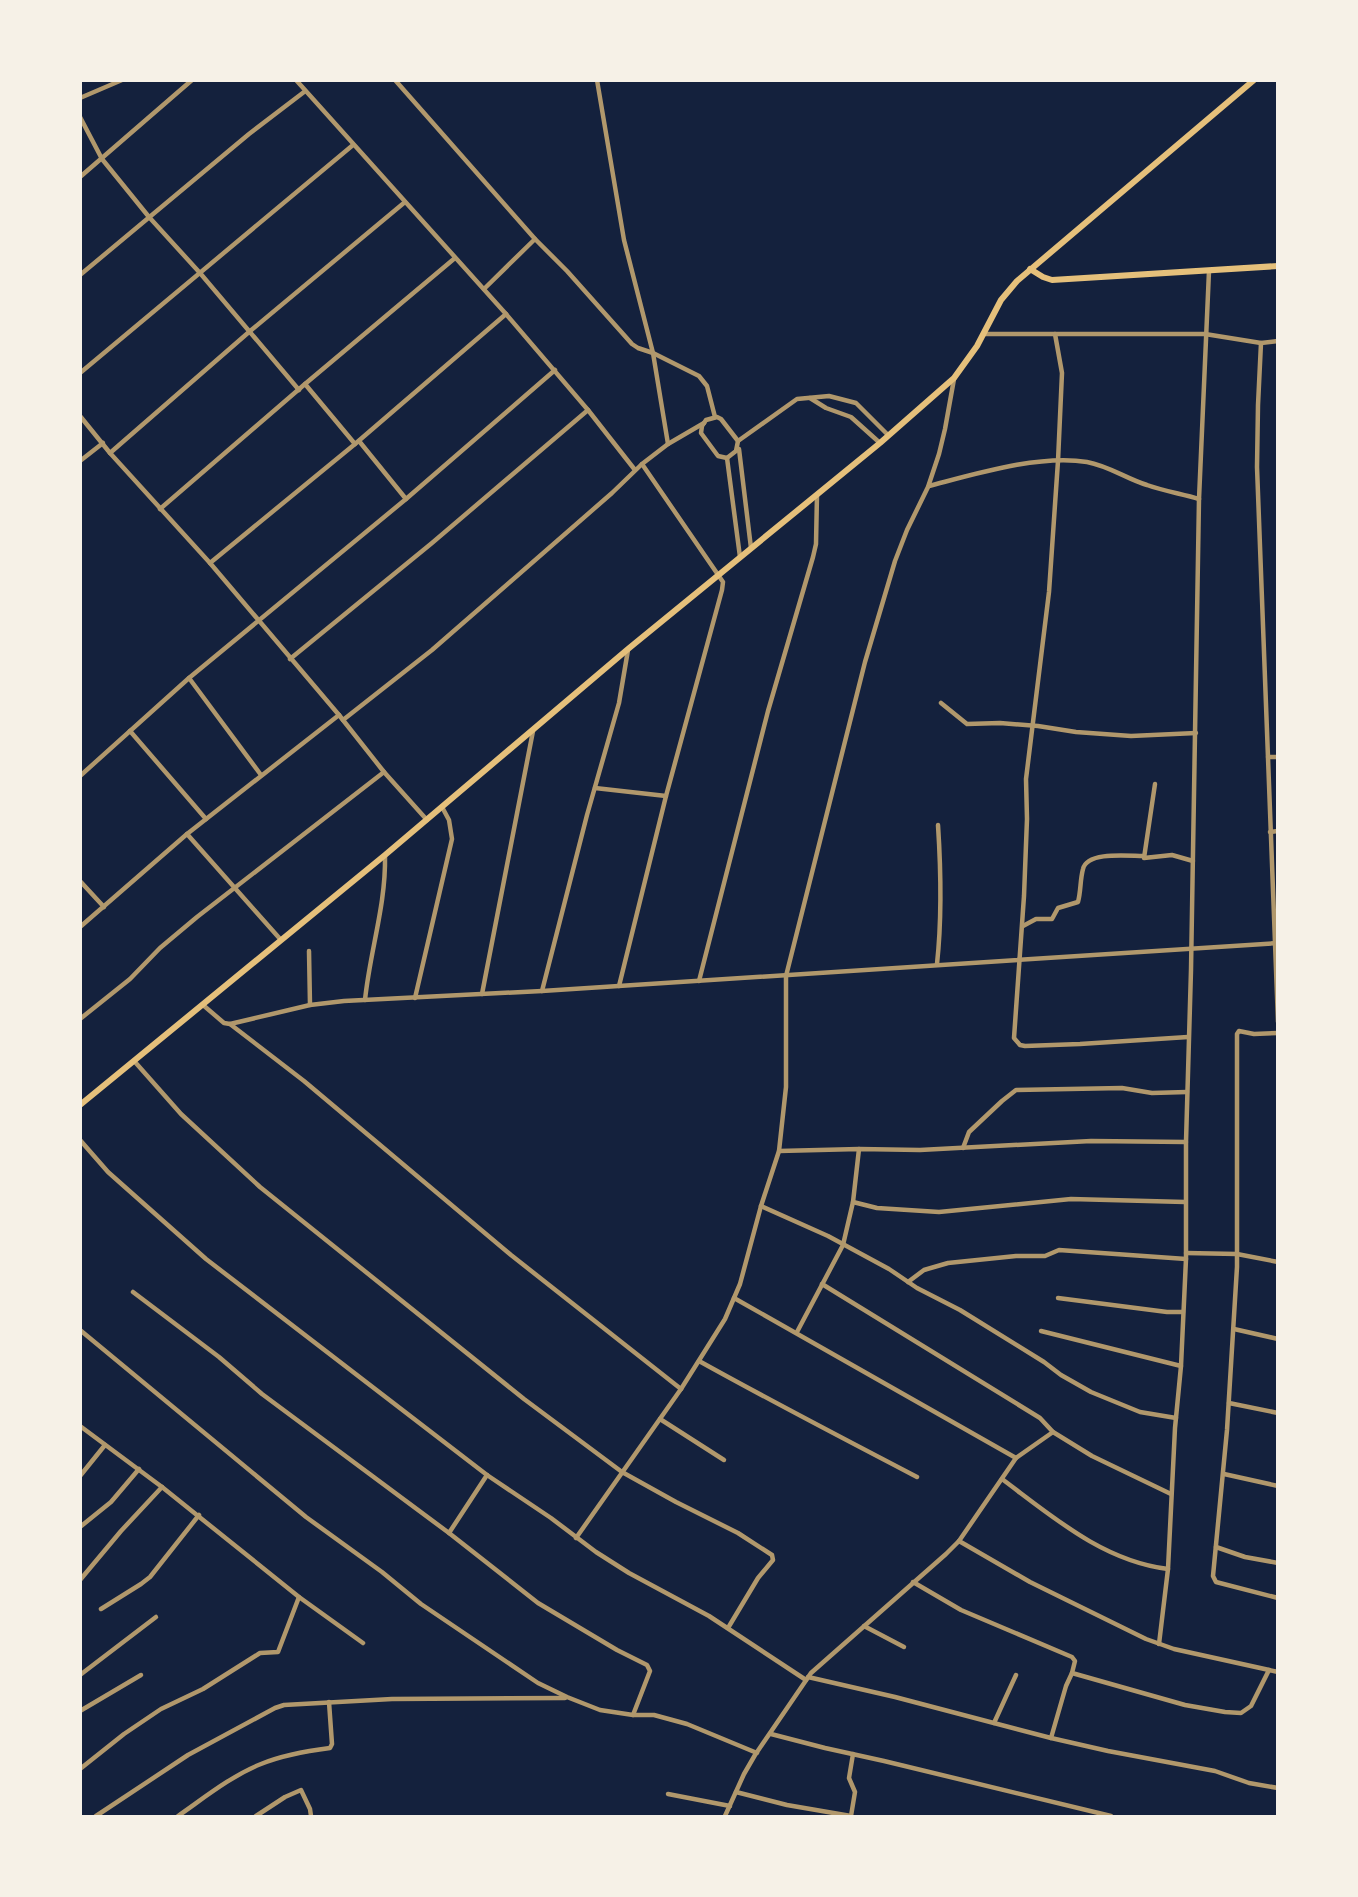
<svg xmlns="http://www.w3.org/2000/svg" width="1358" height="1897" font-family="Lato,sans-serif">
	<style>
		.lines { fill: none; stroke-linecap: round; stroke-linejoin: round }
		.minor { stroke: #b1986c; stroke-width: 4.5 }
		.secondary { stroke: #e5c07b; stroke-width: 6 }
	</style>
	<rect width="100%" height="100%" fill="#14213d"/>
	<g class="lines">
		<!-- minor -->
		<g class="minor">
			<path d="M296 80 506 314 588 410 635 470"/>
			<path d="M395 80 535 239 567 271 632 344 638 348 653 353 668 444"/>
			<path d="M597 80 624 240 653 353 699 376 707 386 715 417"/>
			<path d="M80 98 122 80"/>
			<path d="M80 117 102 159 149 217 200 273 299 390"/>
			<path d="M80 177 192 80"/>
			<path d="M80 275 249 134 304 92"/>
			<path d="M484 289 535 239"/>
			<path d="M984 334H1205L1261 343 1278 341"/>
			<path d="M1055 334 1062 373 1058 461 1049 592 1026 779 1027 819 1024 896 1014 1038 1020 1045 1025 1046 1080 1044 1188 1037"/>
			<path d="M1261 343 1258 405 1257 467 1278 1022"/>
			<path d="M80 373 353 145"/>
			<path d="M305 384 355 444"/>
			<path d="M810 398 826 408 851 417 880 443"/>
			<path d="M80 416 110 453 210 563 339 715 384 772 427 820"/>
			<path d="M717 417 721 419 738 441 736 451 727 458 718 456 701 433 702 426 706 420Z"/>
			<path d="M359 441 406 499"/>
			<path d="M738 441 797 399 829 396 856 403 888 435"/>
			<path d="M739 449 751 548"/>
			<path d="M110 453 249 332 405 202"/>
			<path d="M727 458 740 557"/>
			<path d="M80 461 103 443"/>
			<path d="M929 486C975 474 1040 454 1087 462 1109 466 1127 479 1147 485 1164 491 1182 494 1199 499"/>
			<path d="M160 509 305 384 455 258"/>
			<path d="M210 563 355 444 506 314"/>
			<path d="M290 659 432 543 588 410"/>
			<path d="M189 678 261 775"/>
			<path d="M941 703 967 724 1000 723 1038 726 1076 732 1131 736 1196 733"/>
			<path d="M343 720 432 650 612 493 642 464 668 444 704 423"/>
			<path d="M130 731 206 819"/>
			<path d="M1268 757H1278"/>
			<path d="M80 776 189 678 406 499 555 370"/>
			<path d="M1155 784 1144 858 1172 855 1193 861"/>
			<path d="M595 788 666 796"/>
			<path d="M1270 832 1278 831"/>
			<path d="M187 834 281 940"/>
			<path d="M80 881 104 907"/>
			<path d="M1023 926 1036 919H1052L1058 908 1078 902C1081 891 1080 880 1083 869 1087 851 1129 856 1143 856"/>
			<path d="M80 927 187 834 339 715"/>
			<path d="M309 951 310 1005"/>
			<path d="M937 964C942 918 941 871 938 825"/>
			<path d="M699 981 768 711 813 557 816 544 817 495"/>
			<path d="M619 986 666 796 722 590 723 582 642 464"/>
			<path d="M542 991 587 815 619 703 628 650"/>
			<path d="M482 994 533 731"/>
			<path d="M415 998 452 839 449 820 442 807"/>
			<path d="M365 1000C370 951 386 905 385 856"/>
			<path d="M203 1005 224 1023 230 1024 304 1081 511 1255 681 1389"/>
			<path d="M80 1019 130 979 160 948 197 917 384 772"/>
			<path d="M230 1024 310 1005 344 1001 542 991 1278 943"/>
			<path d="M1278 1033 1254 1034 1239 1031 1237 1034V1267L1227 1430 1213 1576 1216 1582 1278 1598"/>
			<path d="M135 1062 181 1114 260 1187 524 1399 622 1472 676 1502 738 1533 772 1555 773 1560 758 1578 728 1628"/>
			<path d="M80 1140 108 1172 206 1259 487 1475 551 1518 596 1552 629 1573 709 1616 806 1680"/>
			<path d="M963 1148 969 1132 1002 1101 1016 1090 1122 1088 1152 1093 1187 1092"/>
			<path d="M779 1151 859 1149 920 1150 1091 1141 1186 1142"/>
			<path d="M853 1202 877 1208 939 1212 1071 1199 1185 1202"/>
			<path d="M761 1206 828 1236 889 1269 917 1288 960 1310 1044 1362 1061 1375 1091 1392 1140 1412 1176 1418"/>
			<path d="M1186 1253 1237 1254 1278 1262"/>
			<path d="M908 1282 924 1270 948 1263 1016 1256H1045L1059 1250 1186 1259"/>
			<path d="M822 1284 1040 1418 1053 1432 1092 1456 1171 1494"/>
			<path d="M133 1292 219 1357 262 1394 449 1533 487 1475"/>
			<path d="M734 1298 1016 1458"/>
			<path d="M1058 1298 1167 1312H1183"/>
			<path d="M1234 1329 1278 1339"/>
			<path d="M80 1330 306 1517 382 1572 421 1604 538 1683 567 1697 600 1710 633 1715H654L687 1724 757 1753"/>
			<path d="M1041 1331 1181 1366"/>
			<path d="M797 1332 843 1245 853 1202 859 1149"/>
			<path d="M699 1361C771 1401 844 1439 917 1477"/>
			<path d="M1229 1403 1278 1413"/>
			<path d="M660 1419 724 1460"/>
			<path d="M80 1426 162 1487 299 1597 363 1643"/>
			<path d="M1224 1474 1278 1486"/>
			<path d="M80 1476 105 1445"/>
			<path d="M1002 1479C1053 1517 1103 1561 1168 1569"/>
			<path d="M80 1527 111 1502 139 1469"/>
			<path d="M449 1533 538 1603 617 1650 647 1665 650 1671 633 1715"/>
			<path d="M576 1538 681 1389 725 1319 740 1284 761 1206 779 1151 786 1087V976L865 662 895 561 907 530 928 487 939 454 945 429 954 379"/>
			<path d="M959 1541 1030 1582 1146 1639 1174 1649 1278 1672"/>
			<path d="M1216 1547 1245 1557 1278 1563"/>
			<path d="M80 1580 121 1531 162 1487"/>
			<path d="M913 1582 961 1610 1072 1657 1075 1661 1072 1673 1185 1705 1225 1712 1241 1713 1251 1706 1269 1670"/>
			<path d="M101 1609 141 1584 150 1577 199 1515"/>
			<path d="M864 1626 904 1647"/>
			<path d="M1159 1644 1168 1569 1175 1428 1181 1366 1186 1259V1142L1191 970 1199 499 1209 271"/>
			<path d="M80 1675 156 1617"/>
			<path d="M808 1677 895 1697 1051 1738 1108 1751 1215 1771 1249 1783 1278 1788"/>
			<path d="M80 1711 141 1675"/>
			<path d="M994 1723 1016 1675"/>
			<path d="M771 1734 825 1748 884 1761 1111 1816"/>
			<path d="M1051 1738 1066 1686 1072 1673"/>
			<path d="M80 1769 124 1734 161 1709 203 1689 260 1653 278 1652 299 1597"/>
			<path d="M736 1792 787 1805 851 1816"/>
			<path d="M668 1794 730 1806"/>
			<path d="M96 1816 188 1755 275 1708 284 1705 392 1699 565 1698"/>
			<path d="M178 1816C204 1798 231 1776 261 1764 283 1755 306 1751 330 1748L332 1744 329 1702"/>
			<path d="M256 1816 285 1797 301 1790 310 1809 311 1816"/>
			<path d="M725 1816 744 1774 755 1755 811 1673 946 1554 959 1541 1016 1458 1053 1432"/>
			<path d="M851 1816 855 1792 849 1778 853 1754"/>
		</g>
		<!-- secondary -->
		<g class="secondary">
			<path d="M1030 269 1043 277 1052 280 1278 266"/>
			<path d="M80 1105 385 855 628 649 880 443 954 378 977 346 1001 300 1017 281 1254 80"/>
		</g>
	</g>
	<!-- border -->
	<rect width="1358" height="1897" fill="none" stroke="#f6f1e7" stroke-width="164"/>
</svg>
